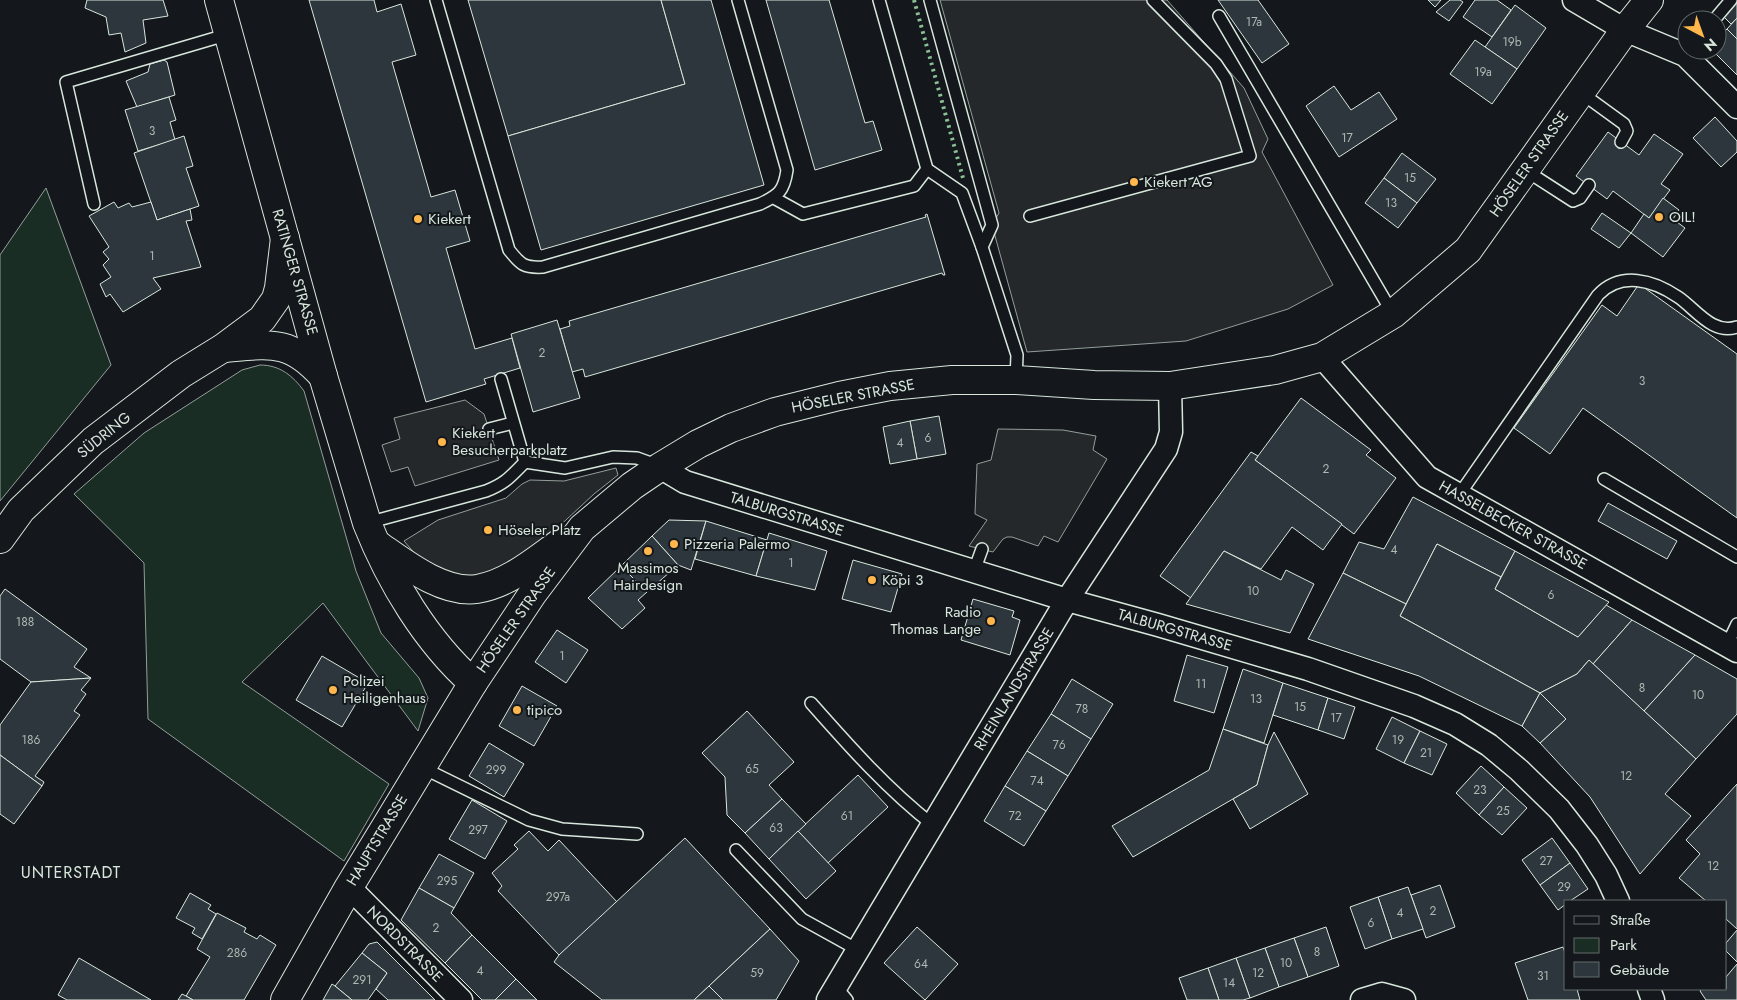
<svg xmlns="http://www.w3.org/2000/svg" width="1737" height="1000" font-family="Jost,sans-serif">
	<style>
		.green { fill: #1a2d24; stroke: #939e99 }
		.parking { fill: #24282b; stroke: #939e99 }
		.building { fill: #2c363c; stroke: #d8e6dc }
		.lines { fill: none; stroke-linecap: round; stroke-linejoin: round }
		.lane-casing { stroke: #d8e6dc; stroke-width: 14 }
		.street-casing { stroke: #d8e6dc; stroke-width: 25 }
		.secondary-casing { stroke: #d8e6dc; stroke-width: 30 }
		.primary-casing { stroke: #d8e6dc; stroke-width: 30 }
		.lane { stroke: #14181c; stroke-width: 11 }
		.street { stroke: #14181c; stroke-width: 22 }
		.secondary { stroke: #14181c; stroke-width: 28 }
		.primary { stroke: #14181c; stroke-width: 28 }
		.hedge { stroke: #8ac095; stroke-width: 4; stroke-dasharray: 2.5 4; stroke-linecap: butt }
		.poi-dot { fill: #ffb74d; stroke: #14181c; stroke-width: 2 }
		.labels { text-anchor: middle; stroke-width: 4; stroke-linejoin: round; paint-order: stroke }
		.number-label { font-size: 12px; fill: #adbab4 }
		.street-label { font-size: 15px; fill: #d8e6dc; stroke: #14181c }
		.poi-label { font-size: 15px; fill: #d8e6dc; stroke: #14181c; text-anchor: start }
		.neighbourhood-label { font-size: 16px; letter-spacing: 1px; fill: #d8e6dc; stroke: #14181c }
	</style>
	<rect width="100%" height="100%" fill="#14181c"/>
	<!-- green -->
	<g class="green">
		<path d="M46 188 111 365 0 501V255Z"/>
		<path d="M260 365C280 365 293 376 304 391L356 571 381 633 419 678 428 698 418 731 323 603 242 682 389 784 344 861 148 719 144 563 74 494 144 433 242 370Z"/>
	</g>
	<!-- parking -->
	<g class="parking">
		<path d="M940 0H1167L1244 88 1268 139 1262 152 1333 285 1288 309 1186 341 1027 352 992 225 999 213Z"/>
		<path d="M465 400 484 414 499 460 415 486 408 467 391 472 382 445 400 439 394 418Z"/>
		<path d="M998 429 1063 430 1096 436 1093 450 1107 459 1058 542 1044 536 1038 546 1012 537H1007L1003 539 993 552 969 546 987 520 975 514 977 464 991 460Z"/>
		<path d="M616 468 618 475 594 494 540 544 489 575 451 576 422 562 404 541 438 520 506 498 522 484 530 480 564 481Z"/>
	</g>
	<!-- building -->
	<g class="building">
		<path d="M87 0H163L168 16 143 20 146 43 125 52 121 33 109 35 106 17 85 8Z"/>
		<path d="M309 0H374L377 12 401 4 416 55 392 62 431 197 455 190 470 241 446 248 475 349 512 338 520 368 484 379 486 384 426 402Z"/>
		<path d="M468 0H661L685 84 508 136Z"/>
		<path d="M661 0H711L764 185 541 250 508 136 685 84Z"/>
		<path d="M766 0H829L865 123 873 121 882 150 815 170Z"/>
		<path d="M1218 0H1258L1289 44 1262 63Z"/>
		<path d="M1428 0H1441L1435 7Z"/>
		<path d="M1450 0H1460L1463 2 1449 21 1436 12Z"/>
		<path d="M1475 0H1497L1511 10 1492 37 1463 17Z"/>
		<path d="M1733 0H1737V18L1731 24 1720 13Z"/>
		<path d="M1515 5 1546 28 1517 69 1485 47Z"/>
		<path d="M1737 18V39L1727 29Z"/>
		<path d="M1727 29 1737 39V75L1712 50H1717V38Z"/>
		<path d="M1475 40 1517 69 1492 104 1450 74Z"/>
		<path d="M164 60 167 62 175 95 137 107 126 81 148 72 150 64Z"/>
		<path d="M1334 86 1351 110 1379 92 1397 119 1339 157 1306 106Z"/>
		<path d="M169 97 176 120 170 122 175 140 138 151 125 110Z"/>
		<path d="M1715 117 1737 141V152L1721 167 1693 138Z"/>
		<path d="M1608 132 1639 155 1654 134 1683 154 1661 184 1670 190 1649 218 1613 191 1607 199 1576 176Z"/>
		<path d="M184 136 193 166 186 168 199 206 157 220 134 153Z"/>
		<path d="M1402 153 1436 179 1417 203 1384 178Z"/>
		<path d="M1384 178 1417 203 1398 228 1365 203Z"/>
		<path d="M1663 198 1679 210 1673 219 1685 228 1663 257 1631 233 1644 214 1649 218Z"/>
		<path d="M114 202 118 208 129 203 132 207 151 202 157 220 190 209 192 220 186 221 201 267 153 278 161 289 123 312 110 294 106 297 100 284 111 277 103 265 109 259 103 252 109 247 89 216Z"/>
		<path d="M1602 213 1631 233 1619 248 1591 229Z"/>
		<path d="M927 214 945 275H943L942 273 585 377 583 369 572 372 560 329 570 326 569 321 926 217 925 215Z"/>
		<path d="M1639 284 1737 354V518L1583 408 1550 454 1514 428 1602 305 1617 316Z"/>
		<path d="M557 320 580 398 533 412 511 334Z"/>
		<path d="M1301 398 1371 450 1366 455 1396 478 1354 534 1255 460Z"/>
		<path d="M939 416 946 454 917 459 910 421Z"/>
		<path d="M910 421 917 459 890 464 883 427Z"/>
		<path d="M1251 452 1258 456 1255 460 1342 524 1323 550 1292 527 1261 569 1224 551 1191 598 1160 576Z"/>
		<path d="M1413 497 1515 551 1501 577 1437 544 1406 604 1343 573 1359 542 1384 549Z"/>
		<path d="M1608 503 1677 541 1667 559 1598 521Z"/>
		<path d="M669 520 706 521 691 570 678 565 652 536Z"/>
		<path d="M706 521 767 540 756 576 695 559Z"/>
		<path d="M769 533 827 551 815 590 756 576Z"/>
		<path d="M652 536 678 565 647 592 621 566Z"/>
		<path d="M1437 544 1501 577 1495 589 1578 637 1606 605 1632 620 1593 664 1589 660 1577 674 1540 693 1400 616Z"/>
		<path d="M1224 551 1281 580 1286 570 1314 584 1290 633 1186 604Z"/>
		<path d="M1515 551 1609 602 1578 637 1495 589Z"/>
		<path d="M853 560 902 574 891 612 842 599Z"/>
		<path d="M621 566 647 592 638 600 645 608 622 629 588 598Z"/>
		<path d="M1343 573 1406 604 1400 616 1540 693 1522 726 1419 676 1308 639Z"/>
		<path d="M5 589 87 649 74 667 91 678 31 682 0 659V596Z"/>
		<path d="M973 599 1014 611 1012 617 1020 620 1010 655 961 640Z"/>
		<path d="M1632 620 1695 655 1644 711 1593 664Z"/>
		<path d="M557 630 588 650 566 683 535 662Z"/>
		<path d="M1187 655 1228 667 1214 713 1174 701Z"/>
		<path d="M1695 655 1737 679V714L1696 759 1644 711Z"/>
		<path d="M322 656 368 683 342 727 296 700Z"/>
		<path d="M1589 660 1696 759 1665 794 1691 816 1640 874 1590 797 1540 743 1566 719 1540 693 1577 674Z"/>
		<path d="M1243 669 1283 683 1264 743 1223 729Z"/>
		<path d="M91 678 81 690 86 694 74 711 80 715 35 776 44 782 42 786 0 755V725L31 682Z"/>
		<path d="M1072 679 1113 704 1091 739 1051 714Z"/>
		<path d="M1283 683 1328 698 1318 730 1273 715Z"/>
		<path d="M522 686 557 706 534 746 499 726Z"/>
		<path d="M1540 693 1566 719 1540 743 1522 726Z"/>
		<path d="M1328 698 1355 707 1344 739 1318 730Z"/>
		<path d="M747 711 794 762 769 785 782 799 745 833 727 815 725 777 702 753Z"/>
		<path d="M1051 714 1091 739 1068 776 1027 751Z"/>
		<path d="M1392 717 1420 731 1404 763 1376 749Z"/>
		<path d="M1223 729 1268 745 1257 785 1133 857 1112 826 1209 770Z"/>
		<path d="M1420 731 1447 744 1432 775 1404 763Z"/>
		<path d="M1274 732 1308 794 1250 829 1233 799 1257 785 1268 745Z"/>
		<path d="M489 743 524 764 504 797 469 776Z"/>
		<path d="M1027 751 1068 776 1046 811 1005 786Z"/>
		<path d="M0 755 42 786 14 824 0 814Z"/>
		<path d="M1481 766 1504 787 1479 815 1456 793Z"/>
		<path d="M858 775 888 807 828 863 798 831Z"/>
		<path d="M1737 784V929L1726 919V901H1706L1679 878 1700 854 1686 840Z"/>
		<path d="M1005 786 1046 811 1024 846 984 821Z"/>
		<path d="M1504 787 1527 808 1502 835 1479 815Z"/>
		<path d="M782 799 806 824 769 859 745 833Z"/>
		<path d="M472 800 507 821 485 859 449 839Z"/>
		<path d="M529 831 548 851 559 840 618 903 559 955 498 891 502 886 492 873 518 849 514 845Z"/>
		<path d="M798 831 836 871 806 899 769 859Z"/>
		<path d="M685 838 770 929 694 1000H602L554 962 559 955Z"/>
		<path d="M1552 838 1570 863 1540 885 1522 860Z"/>
		<path d="M439 854 474 873 454 908 419 888Z"/>
		<path d="M1570 863 1588 889 1570 901H1566V904L1558 910 1540 885Z"/>
		<path d="M1440 885 1455 927 1426 938 1411 895Z"/>
		<path d="M1408 887 1423 929 1392 939 1378 897Z"/>
		<path d="M419 888 454 908 451 913 472 935 445 963 401 920Z"/>
		<path d="M190 893 211 905 208 909 216 914 202 939 192 933 195 928 176 918Z"/>
		<path d="M1378 897 1392 939 1365 949 1350 907Z"/>
		<path d="M217 913 246 928 244 932 257 939 260 935 276 945 244 1000H193L186 996 210 957 197 949Z"/>
		<path d="M917 927 958 964 925 1000 884 963Z"/>
		<path d="M1326 927 1339 966 1308 977 1294 938Z"/>
		<path d="M770 929 799 961 776 1000H723L709 986Z"/>
		<path d="M1737 930V962L1726 951V943Z"/>
		<path d="M472 935 516 979 495 1000H482L445 963Z"/>
		<path d="M1294 938 1308 977 1279 987 1265 948Z"/>
		<path d="M377 942 435 1000H388L376 989 387 973 362 953 369 944Z"/>
		<path d="M1563 947 1566 956V989H1577L1580 1000H1528L1515 963Z"/>
		<path d="M1265 948 1279 987 1250 998 1236 958Z"/>
		<path d="M362 953 387 973 368 1000H352L335 986Z"/>
		<path d="M79 958 151 1000H67L58 995Z"/>
		<path d="M1236 958 1250 998 1243 1000H1219L1208 968Z"/>
		<path d="M1737 964V1000H1706L1700 991 1702 989H1726V977Z"/>
		<path d="M1208 968 1219 1000H1187L1179 978Z"/>
		<path d="M516 979 537 1000H495Z"/>
		<path d="M332 984 335 986 352 1000H323Z"/>
		<path d="M709 986 723 1000H694Z"/>
		<path d="M182 994 186 996 193 1000H178Z"/>
	</g>
	<g class="lines">
		<defs>
			<g id="lane">
				<path d="M436 0 509 250C521 265 524 268 543 267L760 204C779 195 784 191 787 170L738 0"/>
				<path d="M879 0 927 169 962 193 982 247"/>
				<path d="M930 0 992 225 982 247 1017 355 1016 380"/>
				<path d="M1219 16 1393 314"/>
				<path d="M1714 20 1731 0"/>
				<path d="M1580 92 1624 124 1627 131 1621 142"/>
				<path d="M1525 170 1573 201 1580 198 1589 185"/>
				<path d="M774 198 803 214 914 186 927 169"/>
				<path d="M94 204 66 82 229 34"/>
				<path d="M1030 216 1250 156 1226 79 1216 64 1153 0"/>
				<path d="M501 379 525 462"/>
				<path d="M489 429 513 423"/>
				<path d="M525 462 565 468 613 457 637 458 659 466"/>
				<path d="M1604 479 1737 557"/>
				<path d="M1459 495 1598 295C1621 271 1653 280 1678 297 1696 309 1712 335 1737 327"/>
				<path d="M367 523 486 491C506 483 510 477 525 462"/>
				<path d="M974 571 982 549"/>
				<path d="M1727 645 1737 624"/>
				<path d="M811 703C849 746 887 789 933 825"/>
				<path d="M421 767 529 820 562 829 637 834"/>
				<path d="M736 850 802 919 858 950"/>
				<path d="M836 987 847 1000"/>
			</g>
			<g id="street">
				<path d="M1574 0 1625 30 1685 55 1737 107"/>
				<path d="M1322 357 1427 477 1737 651"/>
				<path d="M660 467 685 482 1067 600 1158 625 1308 669 1414 706 1455 724 1489 745 1519 770 1559 809 1587 845 1606 875 1618 901"/>
				<path d="M349 887 461 1000"/>
				<path d="M1649 989 1653 1000"/>
				<path d="M828 1000 1067 600 1166 449 1171 432 1170 386"/>
				<path d="M1362 1000 1382 994 1404 1000"/>
			</g>
			<g id="secondary">
				<path d="M225 348C271 344 290 339 323 376"/>
				<path d="M0 539 21 510 93 441 181 374 223 348 262 319 276 299 279 288 285 238"/>
				<path d="M285 1000 349 887 473 683"/>
			</g>
			<g id="primary">
				<path d="M219 0 323 376 367 523C390 581 426 641 473 683L533 593 582 528 632 486 660 467 698 444 731 428 775 412 839 396 890 386 952 380H1016L1094 385 1170 386 1275 370 1322 357 1393 314 1468 250 1625 30 1649 0"/>
				<path d="M378 545C404 563 443 594 477 589 508 584 535 561 560 543"/>
			</g>
		</defs>
		<!-- lane casing -->
		<use href="#lane" class="lane-casing"/>
		<!-- street casing -->
		<use href="#street" class="street-casing"/>
		<!-- secondary casing -->
		<use href="#secondary" class="secondary-casing"/>
		<!-- primary casing -->
		<use href="#primary" class="primary-casing"/>
		<!-- lane -->
		<use href="#lane" class="lane"/>
		<!-- street -->
		<use href="#street" class="street"/>
		<!-- secondary -->
		<use href="#secondary" class="secondary"/>
		<!-- primary -->
		<use href="#primary" class="primary"/>
		<!-- hedge -->
		<path class="hedge" d="M914 0 963 178"/>
	</g>
	<!-- markers -->
	<g class="poi-dot">
		<circle cx="1134" cy="182" r="5"/>
		<circle cx="1659" cy="217" r="5"/>
		<circle cx="418" cy="219" r="5"/>
		<circle cx="442" cy="442" r="5"/>
		<circle cx="488" cy="530" r="5"/>
		<circle cx="674" cy="544" r="5"/>
		<circle cx="648" cy="551" r="5"/>
		<circle cx="872" cy="580" r="5"/>
		<circle cx="991" cy="621" r="5"/>
		<circle cx="333" cy="690" r="5"/>
		<circle cx="517" cy="710" r="5"/>
	</g>
	<g class="labels">
		<!-- number labels -->
		<g class="number-label">
			<text x="1254" y="26">17a</text>
			<text x="1512" y="46">19b</text>
			<text x="1483" y="76">19a</text>
			<text x="152" y="135">3</text>
			<text x="1347" y="142">17</text>
			<text x="1410" y="182">15</text>
			<text x="1391" y="207">13</text>
			<text x="152" y="260">1</text>
			<text x="542" y="357">2</text>
			<text x="1642" y="385">3</text>
			<text x="928" y="442">6</text>
			<text x="900" y="447">4</text>
			<text x="1326" y="473">2</text>
			<text x="1394" y="554">4</text>
			<text x="791" y="567">1</text>
			<text x="1253" y="595">10</text>
			<text x="1551" y="599">6</text>
			<text x="25" y="626">188</text>
			<text x="562" y="660">1</text>
			<text x="1201" y="688">11</text>
			<text x="1642" y="692">8</text>
			<text x="1698" y="699">10</text>
			<text x="1256" y="703">13</text>
			<text x="1300" y="711">15</text>
			<text x="1082" y="713">78</text>
			<text x="1336" y="722">17</text>
			<text x="31" y="744">186</text>
			<text x="1398" y="744">19</text>
			<text x="1059" y="749">76</text>
			<text x="1426" y="757">21</text>
			<text x="752" y="773">65</text>
			<text x="496" y="774">299</text>
			<text x="1626" y="780">12</text>
			<text x="1037" y="785">74</text>
			<text x="1480" y="794">23</text>
			<text x="1503" y="815">25</text>
			<text x="847" y="820">61</text>
			<text x="1015" y="820">72</text>
			<text x="776" y="832">63</text>
			<text x="478" y="834">297</text>
			<text x="1546" y="865">27</text>
			<text x="1713" y="870">12</text>
			<text x="447" y="885">295</text>
			<text x="1564" y="891">29</text>
			<text x="558" y="901">297a</text>
			<text x="1433" y="915">2</text>
			<text x="1400" y="917">4</text>
			<text x="1371" y="927">6</text>
			<text x="436" y="932">2</text>
			<text x="1317" y="956">8</text>
			<text x="237" y="957">286</text>
			<text x="1286" y="967">10</text>
			<text x="921" y="968">64</text>
			<text x="480" y="975">4</text>
			<text x="757" y="977">59</text>
			<text x="1258" y="977">12</text>
			<text x="1543" y="980">31</text>
			<text x="362" y="984">291</text>
			<text x="1229" y="987">14</text>
		</g>
		<!-- street labels -->
		<g class="street-label">
			<text transform="translate(1529 164) rotate(-55)" y="5">HÖSELER STRASSE</text>
			<text transform="translate(295 272) rotate(74)" y="5">RATINGER STRASSE</text>
			<text transform="translate(853 396) rotate(-11)" y="5">HÖSELER STRASSE</text>
			<text transform="translate(104 435) rotate(-39)" y="5">SÜDRING</text>
			<text transform="translate(787 514) rotate(17)" y="5">TALBURGSTRASSE</text>
			<text transform="translate(1513 525) rotate(29)" y="5">HASSELBECKER STRASSE</text>
			<text transform="translate(516 620) rotate(-55)" y="5">HÖSELER STRASSE</text>
			<text transform="translate(1175 630) rotate(16)" y="5">TALBURGSTRASSE</text>
			<text transform="translate(1014 689) rotate(-59)" y="5">RHEINLANDSTRASSE</text>
			<text transform="translate(377 840) rotate(-59)" y="5">HAUPTSTRASSE</text>
			<text transform="translate(405 944) rotate(45)" y="5">NORDSTRASSE</text>
		</g>
		<!-- poi labels -->
		<g class="poi-label">
			<text x="1144" y="187">Kiekert AG</text>
			<text x="1669" y="222">OIL!</text>
			<text x="428" y="224">Kiekert</text>
			<text x="452" y="438">Kiekert<tspan x="452" dy="17">Besucherparkplatz</tspan></text>
			<text x="498" y="535">Höseler Platz</text>
			<text x="684" y="549">Pizzeria Palermo</text>
			<text x="648" y="573" text-anchor="middle">Massimos<tspan x="648" dy="17">Hairdesign</tspan></text>
			<text x="882" y="585">Köpi 3</text>
			<text x="981" y="617" text-anchor="end">Radio<tspan x="981" dy="17">Thomas Lange</tspan></text>
			<text x="343" y="686">Polizei<tspan x="343" dy="17">Heiligenhaus</tspan></text>
			<text x="527" y="715">tipico</text>
		</g>
		<!-- neighbourhood labels -->
		<g class="neighbourhood-label">
			<text x="71" y="878">UNTERSTADT</text>
		</g>
	</g>
	<!-- legend -->
	<rect x="1564" y="900" width="162" height="90" fill="#14181c" stroke="#626a69"/>
	<rect x="1574" y="916" width="25" height="8" fill="#14181c" stroke="#626a69"/>
	<text x="1610" y="925" font-size="15" fill="#d8e6dc">Straße</text>
	<rect x="1574" y="938" width="25" height="15" fill="#1a2d24" stroke="#626a69"/>
	<text x="1610" y="950" font-size="15" fill="#d8e6dc">Park</text>
	<rect x="1574" y="962" width="25" height="15" fill="#2c363c" stroke="#626a69"/>
	<text x="1610" y="975" font-size="15" fill="#d8e6dc">Gebäude</text>
	<!-- north arrow -->
	<g transform="translate(1702 35) rotate(139)"><circle r="24" fill="#14181c" stroke="#626a69"/>
	<path d="M0-4L9 19L0 12L-9 19Z" fill="#ffb74d"/>
	<text y="-8" font-size="14" font-weight="bold" text-anchor="middle" fill="#d8e6dc">N</text>
	</g>
</svg>
